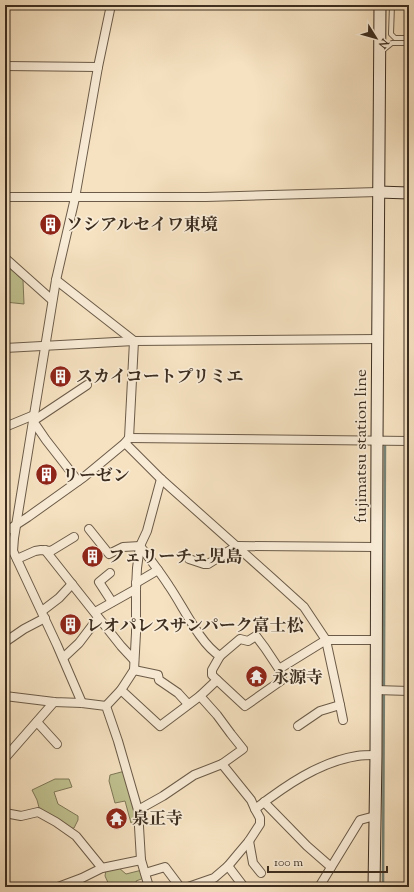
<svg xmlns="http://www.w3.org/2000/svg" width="414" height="892" font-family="'Sorts Mill Goudy','Noto Serif JP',serif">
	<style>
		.green { fill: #c0c290; stroke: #7e7858 }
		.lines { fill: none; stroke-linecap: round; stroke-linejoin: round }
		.stream { stroke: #778478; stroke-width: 2.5 }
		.lane-casing { stroke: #6b5b48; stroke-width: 6 }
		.street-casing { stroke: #6b5b48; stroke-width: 10 }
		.secondary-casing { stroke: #3d2e20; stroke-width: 13 }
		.lane { stroke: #f9ecd7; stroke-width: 4 }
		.street { stroke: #f9ecd7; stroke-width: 8 }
		.secondary { stroke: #f9ecd7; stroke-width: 11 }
		.labels { text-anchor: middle; stroke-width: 3.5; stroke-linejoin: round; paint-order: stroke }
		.poi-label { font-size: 17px; font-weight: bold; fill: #3d2e20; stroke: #f9ecd7; text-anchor: start }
		.street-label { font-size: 17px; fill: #3d2e20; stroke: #f9ecd7 }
	</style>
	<rect width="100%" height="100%" fill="#f6e2c1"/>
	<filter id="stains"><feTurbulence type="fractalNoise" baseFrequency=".005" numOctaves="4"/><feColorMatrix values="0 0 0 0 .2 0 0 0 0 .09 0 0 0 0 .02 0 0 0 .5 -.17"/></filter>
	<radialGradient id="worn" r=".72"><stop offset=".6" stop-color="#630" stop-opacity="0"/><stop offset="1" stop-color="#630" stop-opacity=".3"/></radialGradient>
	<!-- green -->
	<g class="green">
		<path d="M5 264 23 280 24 304 5 302Z"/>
		<path d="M125 771 136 810 137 823H131L125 801 115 803 109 781 110 775Z"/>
		<path d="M55 779H69L72 787 54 792 58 804 78 816V820L74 828 70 829 40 811 37 800 32 790Z"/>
		<path d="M119 868 126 874 142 870 144 878 136 881 138 887H110L105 876 106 870Z"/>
	</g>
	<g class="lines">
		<!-- stream -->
		<path class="stream" d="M383 887 385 445"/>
		<defs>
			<g id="lane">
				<path d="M392 5 391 34 395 38H409"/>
				<path d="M408 5 407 30H409"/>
				<path d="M382 51 392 43H409"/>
				<path d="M409 62 407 144H409"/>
			</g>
			<g id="street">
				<path d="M5 66 98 67"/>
				<path d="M5 197H206L378 192"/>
				<path d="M5 258 52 300"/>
				<path d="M56 280 134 341"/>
				<path d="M5 348 134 341 378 339"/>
				<path d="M5 427 34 415"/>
				<path d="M129 438 409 441"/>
				<path d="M125 443 161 479 272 578 304 607 326 640H376"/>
				<path d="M78 481 46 440 33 421 87 385"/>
				<path d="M89 529 109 554 123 547 140 546"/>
				<path d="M5 532 28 517 84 477 125 443 129 438 134 341"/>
				<path d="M45 550 121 646 134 660"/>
				<path d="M17 559 35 551 41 550 51 551 74 537"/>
				<path d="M189 559 204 564H208L237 546 376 547"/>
				<path d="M110 573 99 582 112 602"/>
				<path d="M136 583 158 570"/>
				<path d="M42 611 59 598 72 584"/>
				<path d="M95 612 136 589"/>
				<path d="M5 642 24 629 45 618"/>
				<path d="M63 658 79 643 98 618"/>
				<path d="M279 669 326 640 340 705 343 720"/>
				<path d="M134 670 158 675 159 680 178 693 188 704"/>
				<path d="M217 680 245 706 282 680 279 669 265 648 256 636 248 641 240 639 220 656"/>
				<path d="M121 690 160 726 200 696"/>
				<path d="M376 690 409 691"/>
				<path d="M5 696 54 702 82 703 106 706 118 741 138 810 141 860 149 887"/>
				<path d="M82 703 57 645 13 551 14 538 33 421 34 415 56 280 75 198 98 67 111 5"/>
				<path d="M106 706 121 690 134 670 136 633V589L137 568 140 546 147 531 161 479"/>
				<path d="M37 722 57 744"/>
				<path d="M298 726 320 711 340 705"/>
				<path d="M5 758 54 702"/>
				<path d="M222 764 251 800 255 809C285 786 319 762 357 756 363 755 370 755 376 755"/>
				<path d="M264 802 307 846 331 867"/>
				<path d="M138 810 163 796 194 775 222 764 243 749 231 734 217 715 200 696 217 680 212 675V670L220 656C200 644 183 606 169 586 160 572 150 559 140 546"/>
				<path d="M5 813 21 816 38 812 56 822 76 836 102 868"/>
				<path d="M249 841 253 863 261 873"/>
				<path d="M228 866 244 887"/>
				<path d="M145 873 165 867 180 887"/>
				<path d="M58 887 82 878 102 868 141 860"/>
				<path d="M188 887 214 878 228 866 238 854 249 841 260 824V818L255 809"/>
				<path d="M319 887 360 820 375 816"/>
			</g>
			<g id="secondary">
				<path d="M378 192 409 193"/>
				<path d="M374 887 376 755 377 441 380 5"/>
			</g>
		</defs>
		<!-- lane casing -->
		<use href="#lane" class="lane-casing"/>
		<!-- street casing -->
		<use href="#street" class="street-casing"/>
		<!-- secondary casing -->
		<use href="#secondary" class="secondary-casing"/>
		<!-- lane -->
		<use href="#lane" class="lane"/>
		<!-- street -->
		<use href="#street" class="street"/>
		<!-- secondary -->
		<use href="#secondary" class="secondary"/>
	</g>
	<!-- icons -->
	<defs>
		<symbol id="building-disc" viewBox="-11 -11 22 22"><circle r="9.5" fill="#8f2418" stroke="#f9ecd7"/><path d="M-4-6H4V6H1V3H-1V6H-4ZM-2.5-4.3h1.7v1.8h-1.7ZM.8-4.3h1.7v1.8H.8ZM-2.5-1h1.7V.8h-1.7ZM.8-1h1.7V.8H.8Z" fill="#fff"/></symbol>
		<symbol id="temple-disc" viewBox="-11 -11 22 22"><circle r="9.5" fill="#8f2418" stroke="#f9ecd7"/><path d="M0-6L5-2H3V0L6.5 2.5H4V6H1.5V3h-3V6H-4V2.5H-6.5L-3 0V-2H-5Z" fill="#fff"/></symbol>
	</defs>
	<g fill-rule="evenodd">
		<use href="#building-disc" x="38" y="212" width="25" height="25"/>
		<use href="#building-disc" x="48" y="364" width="25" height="25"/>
		<use href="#building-disc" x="34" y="462" width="25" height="25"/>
		<use href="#building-disc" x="80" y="544" width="25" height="25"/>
		<use href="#building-disc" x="58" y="612" width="25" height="25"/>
		<use href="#temple-disc" x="244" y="664" width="25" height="25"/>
		<use href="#temple-disc" x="104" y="806" width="25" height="25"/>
	</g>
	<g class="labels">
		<!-- poi labels -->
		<g class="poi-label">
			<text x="66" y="230">ソシアルセイワ東境</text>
			<text x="76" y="382">スカイコートプリミエ</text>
			<text x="62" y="481">リーゼン</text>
			<text x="108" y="562">フェリーチェ児島</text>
			<text x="86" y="631">レオパレスサンパーク富士松</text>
			<text x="272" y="683">永源寺</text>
			<text x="132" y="824">泉正寺</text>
		</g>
		<!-- street labels -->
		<g class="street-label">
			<text transform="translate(360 446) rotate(-90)" y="6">fujimatsu station line</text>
		</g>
	</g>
	<!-- margin -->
	<rect width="414" height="892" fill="none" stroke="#f6e2c1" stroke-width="20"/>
	<rect x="6" y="6" width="402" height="880" fill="none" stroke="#3d2e20" stroke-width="2"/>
	<rect x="10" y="10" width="394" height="872" fill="none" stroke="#3d2e20"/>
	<!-- north arrow -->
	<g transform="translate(376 38) rotate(127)" stroke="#f9ecd7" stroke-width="3" paint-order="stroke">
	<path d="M0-3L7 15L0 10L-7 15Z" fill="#3d2e20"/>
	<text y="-6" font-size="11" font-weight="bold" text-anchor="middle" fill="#3d2e20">N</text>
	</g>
	<!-- scale -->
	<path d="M268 866v6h119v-6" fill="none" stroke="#3d2e20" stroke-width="2"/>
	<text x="274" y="866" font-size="12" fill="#3d2e20" stroke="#f9ecd7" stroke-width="3" paint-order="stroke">100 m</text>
	<rect width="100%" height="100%" filter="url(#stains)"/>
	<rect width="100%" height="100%" fill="url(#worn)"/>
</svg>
